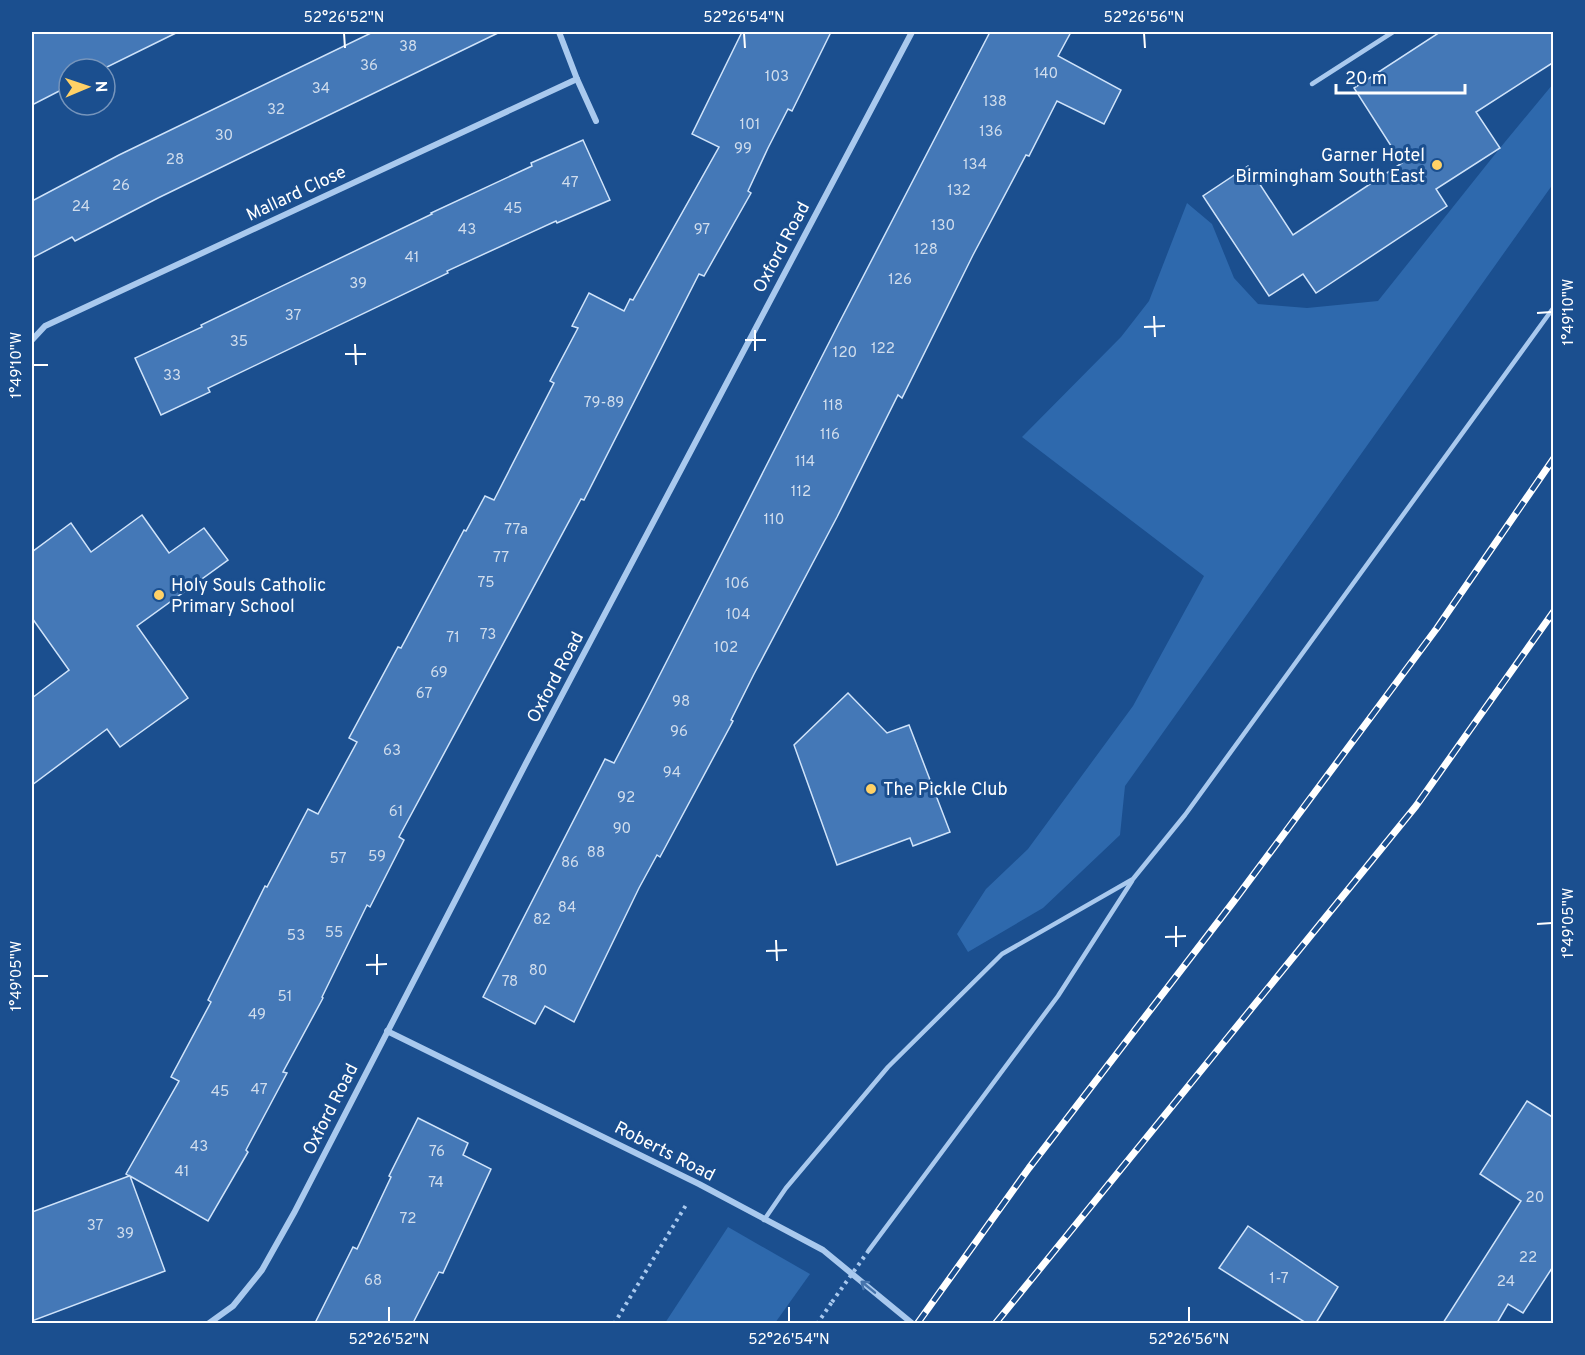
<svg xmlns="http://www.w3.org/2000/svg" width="1585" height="1355" font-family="Overpass,sans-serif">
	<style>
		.green { fill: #2e69ad }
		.building { fill: #4478b7; stroke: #cfe3fa; stroke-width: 1.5 }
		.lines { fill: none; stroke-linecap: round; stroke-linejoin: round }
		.path { stroke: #a9c9ee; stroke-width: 4; stroke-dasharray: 3 4.5; stroke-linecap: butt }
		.service { stroke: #a9c9ee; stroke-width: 4.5 }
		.minor { stroke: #a9c9ee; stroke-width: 6 }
		.rail-casing { stroke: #fff; stroke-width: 7 }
		.rail { stroke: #1b4f8f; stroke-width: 4.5; stroke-dasharray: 14; stroke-linecap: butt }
		.path-bridge { stroke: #a9c9ee; stroke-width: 4; stroke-dasharray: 3 4.5; stroke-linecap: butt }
		.oneway { stroke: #4674ac }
		.ticks { fill: none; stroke: #fff; stroke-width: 2 }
		.poi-dot { fill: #ffd166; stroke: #1b4f8f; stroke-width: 2 }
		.labels { text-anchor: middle; stroke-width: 6; stroke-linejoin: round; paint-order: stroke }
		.number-label { font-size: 15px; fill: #d0dded }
		.poi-label { font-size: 18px; fill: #fff; stroke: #1b4f8f; text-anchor: start }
		.street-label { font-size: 18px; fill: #fff; stroke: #1b4f8f }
		.neatline { fill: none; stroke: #fff; stroke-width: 2 }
		.ticks-label { font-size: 15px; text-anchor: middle; fill: #fff }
	</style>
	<rect width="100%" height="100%" fill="#1b4f8f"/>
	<!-- green -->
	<g class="green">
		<path d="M1553 84V184L1125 786 1120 835 1043 908 968 952 957 934 986 889 1028 849 1133 706 1204 576 1022 437 1121 337 1149 301 1187 203 1212 224 1234 278 1258 304 1307 308 1378 301 1500 148Z"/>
		<path d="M728 1227 810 1274 775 1323H665Z"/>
	</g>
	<!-- building -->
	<g class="building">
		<path d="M32 32H178L103 69H69V86L32 105Z"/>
		<path d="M373 32H500L158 198 75 241 72 237 32 258V201L119 155Z"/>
		<path d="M742 32H831L792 111 788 109 768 148 748 191 751 193 704 276 699 274 584 500 581 499 399 837 404 840 370 907 367 905 322 997 323 998 283 1072 287 1073 246 1150 248 1152 208 1221 130 1176 165 1271 32 1321V1212L129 1176 126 1174 179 1081 171 1077 211 1002 208 1000 265 886 267 887 308 809 318 814 357 742 349 738 398 647 401 648 464 530 466 531 485 496 494 500 554 383 550 381 578 328 572 326 589 293 624 311 630 299 633 300 719 147 692 134Z"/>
		<path d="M990 32H1071L1058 56 1121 90 1104 124 1057 101 1029 156 1026 155 973 255 902 398 898 395 837 517 754 674 731 720 733 721 660 857 657 855 639 888 574 1022 545 1006 535 1024 483 997 605 759 614 763 648 698 838 325Z"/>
		<path d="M1440 32H1554V62L1476 112 1500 148 1436 189 1447 206 1316 293 1303 274 1269 296 1203 196 1248 166 1293 235 1402 163 1354 88Z"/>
		<path d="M583 140 610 200 557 223 556 221 447 271 448 273 208 388 210 392 161 415 135 358 202 327 201 325 432 214 431 213 532 166 531 163Z"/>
		<path d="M142 515 169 553 204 528 228 560 137 626 188 698 120 747 107 729 32 785V698L69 670 32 618V552L71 523 91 552Z"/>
		<path d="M848 693 887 733 909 725 950 832 913 846 910 838 837 865 794 745Z"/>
		<path d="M1527 1101 1554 1118V1265L1523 1313 1508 1304 1497 1323H1443L1521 1201 1480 1174Z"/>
		<path d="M418 1118 468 1143 463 1155 491 1169 443 1273 439 1272 413 1323H315L353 1247 357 1249 391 1177 389 1176Z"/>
		<path d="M1248 1226 1338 1287 1316 1323H1306L1219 1268Z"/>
	</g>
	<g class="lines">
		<!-- path -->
		<g class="path">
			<path d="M614 1324 686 1205"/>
			<path d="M817 1324 832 1302"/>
		</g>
		<!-- service -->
		<g class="service">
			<path d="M1312 84 1393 32"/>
			<path d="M764 1220 786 1188 888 1067 1002 954 1133 879 1185 815 1554 307"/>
			<path d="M869 1250 1058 996 1132 881"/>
		</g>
		<!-- minor -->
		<g class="minor">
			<path d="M559 32 577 79 596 121"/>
			<path d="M32 340 45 326 577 79"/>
			<path d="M387 1031 699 1184 823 1250 913 1324"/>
			<path d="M208 1324 233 1306 262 1270 294 1213 524 767 912 32"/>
		</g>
		<defs>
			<g id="rail">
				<path d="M917 1324 1029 1168 1234 901 1437 628 1554 458"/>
				<path d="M995 1324 1416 806 1554 611"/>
			</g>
		</defs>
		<!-- rail casing -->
		<use href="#rail" class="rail-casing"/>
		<!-- rail -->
		<use href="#rail" class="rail"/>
		<!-- path-bridge -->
		<path class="path-bridge" d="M832 1302 869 1250"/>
	</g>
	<!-- one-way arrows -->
	<defs><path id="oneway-shaft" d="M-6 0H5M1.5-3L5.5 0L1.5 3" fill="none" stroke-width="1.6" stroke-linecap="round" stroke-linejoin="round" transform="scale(1.5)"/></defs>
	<use class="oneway" href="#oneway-shaft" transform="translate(868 1287) rotate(-141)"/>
	<!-- ticks -->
	<path class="ticks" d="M344 33 345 48M744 33 745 48M1144 33 1145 48M1537 313 1552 312M1154 316 1155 337M1144 327 1165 326M755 330V351M745 340H766M355 344 356 365M345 354H366M33 365H48M1537 924 1552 923M1176 926V947M1165 937 1186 936M776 940 777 961M766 951 787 950M377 954V975M366 965 387 964M33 976H48M389 1307V1322M789 1307V1322M1189 1307V1322"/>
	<!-- markers -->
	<g class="poi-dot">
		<circle cx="1437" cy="165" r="6"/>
		<circle cx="159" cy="595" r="6"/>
		<circle cx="871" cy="789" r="6"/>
	</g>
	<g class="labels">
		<!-- number labels -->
		<g class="number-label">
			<text x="408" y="51">38</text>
			<text x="369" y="70">36</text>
			<text x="1046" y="78">140</text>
			<text x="777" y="81">103</text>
			<text x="321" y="93">34</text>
			<text x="995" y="106">138</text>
			<text x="276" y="114">32</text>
			<text x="750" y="129">101</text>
			<text x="991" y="136">136</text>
			<text x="224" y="140">30</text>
			<text x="743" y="153">99</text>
			<text x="175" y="164">28</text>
			<text x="975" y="169">134</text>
			<text x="570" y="187">47</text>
			<text x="121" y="190">26</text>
			<text x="959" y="195">132</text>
			<text x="81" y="211">24</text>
			<text x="513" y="213">45</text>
			<text x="943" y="230">130</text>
			<text x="467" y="234">43</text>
			<text x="702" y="234">97</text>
			<text x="926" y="254">128</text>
			<text x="412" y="262">41</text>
			<text x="900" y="284">126</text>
			<text x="358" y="288">39</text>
			<text x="293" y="320">37</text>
			<text x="239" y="346">35</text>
			<text x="883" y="353">122</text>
			<text x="845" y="357">120</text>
			<text x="172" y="380">33</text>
			<text x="604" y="407">79-89</text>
			<text x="833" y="410">118</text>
			<text x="830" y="439">116</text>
			<text x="805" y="466">114</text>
			<text x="801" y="496">112</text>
			<text x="774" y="524">110</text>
			<text x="516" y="534">77a</text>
			<text x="501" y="562">77</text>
			<text x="486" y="587">75</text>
			<text x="737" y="588">106</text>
			<text x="738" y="619">104</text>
			<text x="488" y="639">73</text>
			<text x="453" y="642">71</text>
			<text x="726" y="652">102</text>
			<text x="439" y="677">69</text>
			<text x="424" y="698">67</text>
			<text x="681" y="706">98</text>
			<text x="679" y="736">96</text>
			<text x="392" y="755">63</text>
			<text x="672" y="777">94</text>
			<text x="626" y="802">92</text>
			<text x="396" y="816">61</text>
			<text x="622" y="833">90</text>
			<text x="596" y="857">88</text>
			<text x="377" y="861">59</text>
			<text x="338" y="863">57</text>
			<text x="570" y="867">86</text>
			<text x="567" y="912">84</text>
			<text x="542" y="924">82</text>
			<text x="334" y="937">55</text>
			<text x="296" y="940">53</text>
			<text x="538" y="975">80</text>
			<text x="510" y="986">78</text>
			<text x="285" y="1001">51</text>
			<text x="257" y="1019">49</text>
			<text x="259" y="1094">47</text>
			<text x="220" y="1096">45</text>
			<text x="199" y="1151">43</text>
			<text x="437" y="1156">76</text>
			<text x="182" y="1176">41</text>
			<text x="436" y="1187">74</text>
			<text x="1535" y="1202">20</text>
			<text x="408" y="1223">72</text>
			<text x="95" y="1230">37</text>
			<text x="125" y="1238">39</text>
			<text x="1528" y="1262">22</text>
			<text x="1279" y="1283">1-7</text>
			<text x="373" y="1285">68</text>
			<text x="1506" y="1286">24</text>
		</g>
		<!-- poi labels -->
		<g class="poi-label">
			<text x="1425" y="161" text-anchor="end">Garner Hotel<tspan x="1425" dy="21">Birmingham South East</tspan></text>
			<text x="171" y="591">Holy Souls Catholic<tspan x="171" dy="21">Primary School</tspan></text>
			<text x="883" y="795">The Pickle Club</text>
		</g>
		<!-- street labels -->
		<g class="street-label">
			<text transform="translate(296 193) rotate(-25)" y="6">Mallard Close</text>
			<text transform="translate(781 247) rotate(-62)" y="6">Oxford Road</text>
			<text transform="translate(555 677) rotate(-62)" y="6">Oxford Road</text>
			<text transform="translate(330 1109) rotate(-63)" y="6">Oxford Road</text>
			<text transform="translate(665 1151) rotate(27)" y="6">Roberts Road</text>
		</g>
	</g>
	<!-- border -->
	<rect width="1585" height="1355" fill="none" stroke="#1b4f8f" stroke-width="66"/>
	<!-- north arrow -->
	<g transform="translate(87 87) rotate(88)"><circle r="28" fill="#1b4f8f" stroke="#7695bc" stroke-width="1.5"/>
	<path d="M0-4.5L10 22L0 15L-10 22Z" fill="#ffd166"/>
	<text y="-9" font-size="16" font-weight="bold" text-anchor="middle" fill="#ffffff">N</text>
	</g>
	<!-- scale -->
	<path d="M1336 84v9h129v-9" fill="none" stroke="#ffffff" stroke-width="3"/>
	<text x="1345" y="84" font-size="18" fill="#ffffff" stroke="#1b4f8f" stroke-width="4.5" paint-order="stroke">20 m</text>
	<rect x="33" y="33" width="1519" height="1289" class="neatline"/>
	<g class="ticks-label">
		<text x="344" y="22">52°26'52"N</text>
		<text x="744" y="22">52°26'54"N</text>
		<text x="1144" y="22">52°26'56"N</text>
		<text transform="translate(1568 312) rotate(-90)" y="5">1°49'10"W</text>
		<text transform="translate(16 365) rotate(-90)" y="5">1°49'10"W</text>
		<text transform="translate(1568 923) rotate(-90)" y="5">1°49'05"W</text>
		<text transform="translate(16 976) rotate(-90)" y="5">1°49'05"W</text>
		<text x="389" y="1344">52°26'52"N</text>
		<text x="789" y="1344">52°26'54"N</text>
		<text x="1189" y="1344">52°26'56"N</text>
	</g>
</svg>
